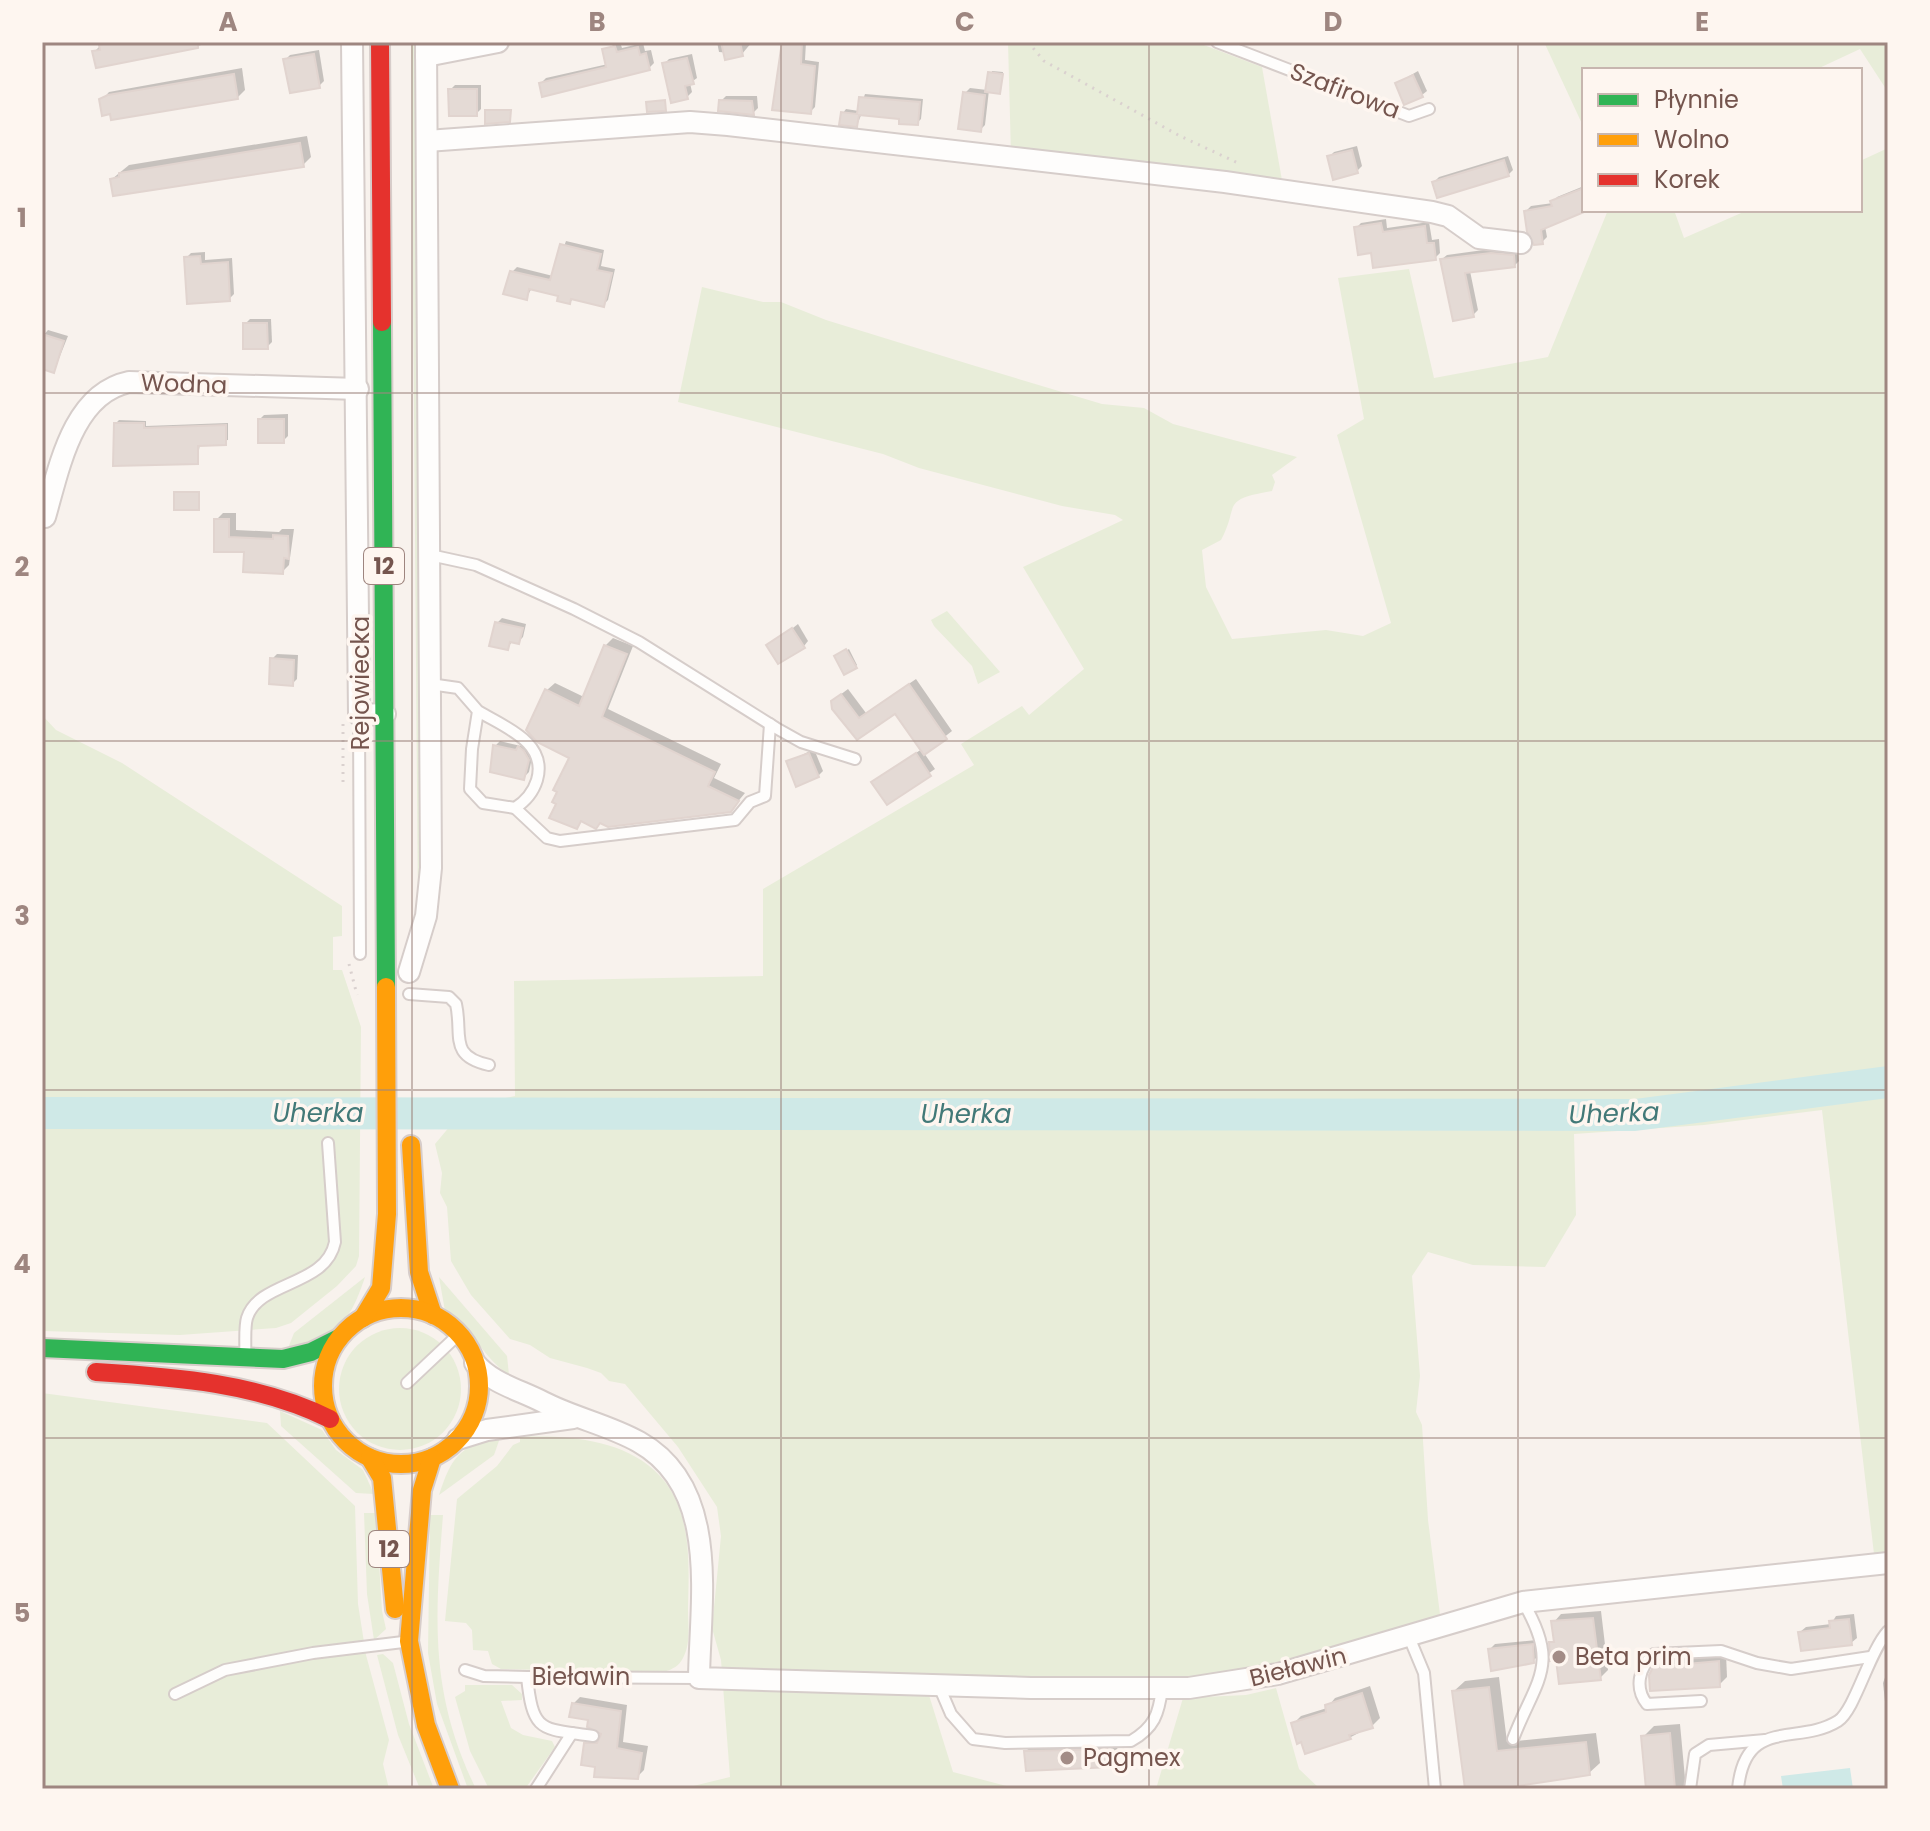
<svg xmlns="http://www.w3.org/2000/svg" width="1930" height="1831" font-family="Poppins,sans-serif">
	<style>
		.green { fill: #e8edd9 }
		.water { fill: #cfe9e7 }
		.shadow { fill: #0003 }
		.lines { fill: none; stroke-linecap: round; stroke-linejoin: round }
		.river { stroke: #cfe9e7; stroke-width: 32 }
		.building { fill: #e4dad5; stroke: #e1d4cf; stroke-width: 2 }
		.lane-casing { stroke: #d6cdca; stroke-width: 14 }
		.street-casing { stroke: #d6cdca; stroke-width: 24 }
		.fast-casing { stroke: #d7cdca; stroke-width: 22 }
		.slow-casing { stroke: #d7cdca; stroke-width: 22 }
		.jam-casing { stroke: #d7cdca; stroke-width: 22 }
		.path { stroke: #dad1cf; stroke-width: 3; stroke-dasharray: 2 6; stroke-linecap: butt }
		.lane { stroke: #fefdfc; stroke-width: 10 }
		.street { stroke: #fefdfc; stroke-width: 20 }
		.fast { stroke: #30b455; stroke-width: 18 }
		.slow { stroke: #ff9f0a; stroke-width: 18 }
		.jam { stroke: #e5322d; stroke-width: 18 }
		.grid { fill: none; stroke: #9e8680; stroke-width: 2; stroke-opacity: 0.55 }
		.poi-dot { fill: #a38c86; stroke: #fef6f0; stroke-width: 3 }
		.labels { text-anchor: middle; stroke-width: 7; stroke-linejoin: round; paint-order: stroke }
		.shield { fill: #fef6f0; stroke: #9e857f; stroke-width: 2 }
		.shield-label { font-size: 22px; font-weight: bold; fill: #75554e }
		.street-label { font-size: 24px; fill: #75554e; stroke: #fef6f0 }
		.poi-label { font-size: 24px; fill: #75554e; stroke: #fef6f0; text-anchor: start }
		.water-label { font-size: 26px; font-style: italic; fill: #427978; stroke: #fef6f0 }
		.neatline { fill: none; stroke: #9e8680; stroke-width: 3 }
		.grid-label { font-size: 26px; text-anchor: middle; font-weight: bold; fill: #9e8680 }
	</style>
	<rect width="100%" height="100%" fill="#f8f2ed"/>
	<!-- green -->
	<g class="green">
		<path d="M411 42H420L427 812 418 910Z"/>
		<path d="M1008 42H1196L1262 67 1283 186 1011 155Z"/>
		<path d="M1544 42H1888V92L1860 49 1815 70H1584V128Z"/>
		<path d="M1888 148V1552L1874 1554 1822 1110 1704 1125 1574 1134 1576 1215 1545 1267 1473 1265 1428 1252 1412 1276 1420 1376 1416 1412 1422 1425 1428 1520 1441 1622 1279 1668 1202 1677H932L928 1692 953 1772 1018 1789H681L730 1777 721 1660 712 1628 721 1536 717 1507 678 1447 625 1384 609 1381 601 1373 587 1368 550 1358 530 1345 510 1339 471 1295 451 1261 447 1207 440 1193 442 1173 435 1144 466 1107 515 1096 514 981 763 976V889L974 765 961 744 1022 706 1029 715 1084 669 1023 567 1123 520 1115 515 1062 506 919 468 883 454 678 402 702 287 763 302H781L826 320 972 365 1102 404 1144 408 1173 424 1297 457 1272 475 1275 482 1272 491C1219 500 1240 505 1221 540L1202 550 1206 587 1232 639 1326 630 1363 636 1391 623 1337 435 1364 419 1338 278 1409 269 1434 378 1548 357 1608 210H1674L1684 238 1748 210H1860V161Z"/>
		<path d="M947 611 1000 672 978 684 972 666 934 626 931 620Z"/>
		<path d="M42 715 56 730 122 763 342 906V936L333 937V970H342L361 1027 359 1256 356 1266 337 1286 291 1323 276 1328 180 1335 42 1331Z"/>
		<path d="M365 1277C349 1325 337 1335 288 1348L294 1333Z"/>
		<path d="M439 1277 507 1356 509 1375C482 1357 473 1328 445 1311Z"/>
		<circle cx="400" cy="1389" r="61"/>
		<path d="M42 1393 267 1423 355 1506 358 1604 366 1655 389 1740 383 1764 389 1789H42Z"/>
		<path d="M280 1411 322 1430 336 1450 363 1470 374 1494 356 1493 281 1426Z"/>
		<path d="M520 1437C565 1435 620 1439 654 1470 693 1505 689 1562 688 1609 688 1625 691 1644 683 1658 679 1666 673 1669 664 1672L501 1669 492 1664 488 1651 473 1650 472 1630 466 1623 445 1621 457 1499 497 1466 513 1445 520 1442Z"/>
		<path d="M500 1438 494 1455 439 1495C451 1458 459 1445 500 1438Z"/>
		<path d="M364 1513H376L382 1611 386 1629 374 1640 367 1594Z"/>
		<path d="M430 1515H443C435 1618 429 1693 476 1789H468L437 1704 428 1653Z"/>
		<path d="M383 1654 393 1663 409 1724 434 1789H420L398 1735 377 1655Z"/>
		<path d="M465 1685H512L522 1694V1700L501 1701 511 1728 523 1735 552 1741 555 1747 525 1789H489L470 1751 455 1697 465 1691Z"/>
		<path d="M1276 1688 1299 1769 1320 1789H1156L1183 1698 1246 1695Z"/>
	</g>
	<!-- water -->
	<path class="water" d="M1850 1768 1853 1789H1783L1781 1776Z"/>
	<!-- shadow -->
	<g class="shadow">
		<path d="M104 42H216L98 66 94 52Z"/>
		<path d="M620 42 622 48 643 43 645 51 651 50 654 63 649 68 541 83 546 78 608 64 604 50Z"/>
		<path d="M717 42H752L742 54 719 52Z"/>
		<path d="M779 42H806L805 60 819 62 815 107 810 112 784 42Z"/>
		<path d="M319 50 324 81 319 86 285 60 290 55Z"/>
		<path d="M692 54 697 78 690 83 692 92 687 97 664 64 669 59Z"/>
		<path d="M242 68 245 90 237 98 102 100 109 92Z"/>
		<path d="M992 71 1003 72 1001 90H989L985 125 980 130 965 93 970 88 987 90Z"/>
		<path d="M1418 71 1427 91 1422 95 1397 83Z"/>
		<path d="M455 85H481V109L476 114 450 90Z"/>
		<path d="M865 94 923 99 921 119 917 123 902 117 862 113 857 125 843 113 846 109 859 111Z"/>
		<path d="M726 96H757L758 108 753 113 721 101Z"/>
		<path d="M307 136 311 157 303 165 124 194 112 179 129 165Z"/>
		<path d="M1357 146 1362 166 1357 171 1329 157 1334 152Z"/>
		<path d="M1508 156 1513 170 1508 175 1434 182 1439 177Z"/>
		<path d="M1584 186V210L1545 226 1547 237 1542 242 1526 211 1531 206 1553 203 1557 197Z"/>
		<path d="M1386 219 1387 228 1429 222 1432 240 1439 239 1440 253 1435 258 1373 250 1356 228 1361 223Z"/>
		<path d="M566 241 604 250 601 266 615 269 608 300 603 305 574 298 570 302 560 295 532 288 526 298 512 272 517 267 553 276Z"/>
		<path d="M1498 248 1518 251 1519 261 1514 266 1470 271 1478 310 1473 315 1442 259 1447 255Z"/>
		<path d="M205 252V260L232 258 234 294 229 299 186 258 191 253Z"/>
		<path d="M250 319H271L272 342 267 347 245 324Z"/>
		<path d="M48 330 68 336 54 371 42 367V337Z"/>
		<path d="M288 414V436L283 441 260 419 264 415Z"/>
		<path d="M119 420 146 421V426L228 423V440L200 444 197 462 116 423Z"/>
		<path d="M178 491H200V506L176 493Z"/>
		<path d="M223 513H236V530L279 532 282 529H294L289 565 282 572 246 550H216V520Z"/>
		<path d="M502 618 526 624 523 637 518 642 513 641 507 648 497 623Z"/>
		<path d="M798 624 808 641 804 646 775 642Z"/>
		<path d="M613 638 633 646 608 709 721 764 714 778 745 793 730 811 583 820 576 827 571 757 547 690 555 683 584 697 605 646Z"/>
		<path d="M849 649 857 665 856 666 838 655Z"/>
		<path d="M277 654 298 655 297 679 292 684 272 659Z"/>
		<path d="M916 679 952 731 924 753 935 769 887 802 879 777 922 749 896 711 858 737 840 695 848 689 866 713Z"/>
		<path d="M500 741 521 746 524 742 533 753 529 772 524 777 495 746Z"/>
		<path d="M814 749 823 771 818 776 788 762Z"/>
		<path d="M1601 1611 1608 1670 1600 1678 1558 1658 1551 1643 1556 1638 1554 1622 1561 1614Z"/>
		<path d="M1854 1614 1857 1638 1851 1643 1800 1632 1806 1627 1831 1624 1836 1616Z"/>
		<path d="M1537 1640 1538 1656 1533 1661 1490 1649 1495 1644Z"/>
		<path d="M1726 1654 1727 1677 1719 1685 1655 1668 1663 1660Z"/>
		<path d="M1888 1669V1719L1887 1720 1883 1683Z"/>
		<path d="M1499 1677 1507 1742 1596 1733 1600 1763 1589 1773 1508 1784 1509 1789H1467L1454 1691 1465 1681Z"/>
		<path d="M1370 1686 1380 1718 1372 1726 1349 1738 1302 1740 1293 1724 1301 1716 1327 1708 1335 1698Z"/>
		<path d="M580 1697 627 1705 623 1742 648 1746 644 1770 637 1777 597 1765 586 1744 603 1733 573 1704Z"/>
		<path d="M1680 1724 1686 1789H1648L1643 1737 1654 1726Z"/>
		<path d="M1117 1742 1118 1757 1110 1765 1026 1751 1034 1744Z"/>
	</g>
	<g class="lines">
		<!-- river -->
		<path class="river" d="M42 1113 1635 1115 1888 1082"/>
	</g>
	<!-- building -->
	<g class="building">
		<path d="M111 42H198V48L96 68 92 51 100 50 99 45Z"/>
		<path d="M721 42H740L743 56 725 60Z"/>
		<path d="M782 42H802L801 64 815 66 811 114 772 110Z"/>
		<path d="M615 46 617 52 638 47 640 55 646 53 650 70 542 97 539 83 606 67 602 49Z"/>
		<path d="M314 54 320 88 290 93 283 59Z"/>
		<path d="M687 58 694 84 685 86 688 99 671 103 662 63Z"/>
		<path d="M988 72 1003 74 1000 94 985 92Z"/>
		<path d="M234 74 238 99 111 120 110 114 102 116 99 99 108 95Z"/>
		<path d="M1413 75 1423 97 1404 105 1395 83Z"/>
		<path d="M448 89H477V116H449Z"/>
		<path d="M963 92 985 95 981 132 958 129Z"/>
		<path d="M859 97 920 102 918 125 899 124V119L859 115 857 127 839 125 841 112 857 114Z"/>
		<path d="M665 100 666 111 647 112 646 102Z"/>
		<path d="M719 100 752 101 754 115 718 111Z"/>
		<path d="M485 110H511L510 122 485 124Z"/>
		<path d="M300 143 304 167 113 196 110 179 119 177V173Z"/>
		<path d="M1352 150 1358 173 1333 180 1327 156Z"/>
		<path d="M1504 160 1509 176 1437 198 1432 182Z"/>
		<path d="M1584 188V212L1541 230 1543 244 1534 245 1527 232 1524 211 1552 206 1550 201Z"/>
		<path d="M1381 223 1383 232 1425 226 1427 243H1434L1436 260 1373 268 1371 253 1358 255 1354 227Z"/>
		<path d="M560 244 601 254 597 270 612 273 604 307 571 299 570 304 557 301 558 296 529 289 527 300 503 294 510 271 550 280Z"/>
		<path d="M1491 253 1514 255 1515 267 1465 273 1474 317 1453 321 1440 259Z"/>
		<path d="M200 256 201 264 228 262 230 301 187 304 184 257Z"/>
		<path d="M243 323H267L268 349H243Z"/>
		<path d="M42 334 64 341 54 373 42 369Z"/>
		<rect x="258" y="419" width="26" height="24"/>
		<path d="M114 423H144V428L226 425V445L198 446V464L113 466Z"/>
		<rect x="174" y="492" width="25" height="18"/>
		<path d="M214 519H229V537L273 539V535L288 536 289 559 284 558 283 574 243 572 244 552H214Z"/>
		<path d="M495 622 523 628 519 644 510 642 508 650 489 646Z"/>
		<path d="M792 628 805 648 778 664 766 645Z"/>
		<path d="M604 645 627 654 602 717 715 772 708 786 739 801 731 812 608 827 600 823 596 829 581 821 577 829 549 818 556 804 552 802 557 792 553 790 569 758 537 742 526 730 545 689 579 706Z"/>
		<path d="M846 649 857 668 844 675 834 656Z"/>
		<path d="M270 658 294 660 293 686 269 684Z"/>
		<path d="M909 684 947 739 924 755 895 714 857 740 832 709 831 701 841 694 859 718Z"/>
		<path d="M493 745 516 750 518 746 524 751 529 760 524 780 490 772Z"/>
		<path d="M809 753 819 777 796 787 786 761Z"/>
		<path d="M916 753 931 776 887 805 871 782Z"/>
		<path d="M1593 1618 1601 1680 1559 1684 1556 1660 1550 1661 1549 1642H1554L1551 1621Z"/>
		<path d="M1849 1619 1852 1645 1801 1651 1798 1632 1830 1628 1829 1621Z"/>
		<path d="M1533 1644 1534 1663 1491 1671 1488 1649Z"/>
		<path d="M1719 1661 1720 1687 1650 1691 1649 1675 1653 1667Z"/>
		<path d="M1489 1687 1497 1751 1586 1742 1590 1775 1498 1789H1465L1452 1691Z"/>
		<path d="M1362 1693 1373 1728 1349 1735 1351 1739 1305 1754 1301 1742 1297 1744 1291 1723 1326 1712 1325 1705Z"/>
		<path d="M572 1703 621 1711 617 1748 642 1753 638 1779 594 1777 595 1767 581 1765 584 1743H597L601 1734 587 1727 588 1720 569 1717Z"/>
		<path d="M1670 1733 1675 1789H1646L1641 1736Z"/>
		<path d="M1110 1749 1111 1767 1026 1771 1024 1751Z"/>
	</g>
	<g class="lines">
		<defs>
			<g id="lane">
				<path d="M1217 42 1409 116 1429 109"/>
				<path d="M430 555 476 565 574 609 639 642 776 728 801 742 855 759"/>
				<path d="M430 684 458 688 478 711 472 749 470 789 483 803 515 808C526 801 533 793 537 780 548 742 504 727 478 711"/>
				<path d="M359 715 360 954"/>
				<path d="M515 808 547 838 560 841 735 820 750 802 765 796 770 724"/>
				<path d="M409 994 449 997 456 1004C463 1035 448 1056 489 1065"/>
				<path d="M245 1356C246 1345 244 1328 247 1318 259 1280 326 1287 335 1242L328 1143"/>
				<path d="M407 1383 459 1334"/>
				<path d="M1409 1637 1424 1673 1435 1789"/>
				<path d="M465 1670 484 1676 527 1677 699 1678"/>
				<path d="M527 1677C533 1734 541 1728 593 1736"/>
				<path d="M939 1686 951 1714 973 1739 1005 1743 1131 1741C1154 1728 1159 1714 1162 1688"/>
				<path d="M175 1694 225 1670 313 1653 403 1642"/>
				<path d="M1701 1701 1647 1704C1634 1688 1639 1667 1654 1654L1721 1651 1757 1663 1791 1669 1870 1657"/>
				<path d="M1513 1739C1536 1679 1561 1666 1523 1602"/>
				<path d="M536 1789 572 1733"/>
				<path d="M1690 1789 1695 1754 1709 1745 1765 1740"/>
				<path d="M1738 1789C1745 1716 1798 1746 1838 1721 1855 1710 1869 1652 1888 1631"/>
			</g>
			<g id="street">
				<path d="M352 42 359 715 385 714"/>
				<path d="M426 56 498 42"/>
				<path d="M427 141 690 122 728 125 1225 182 1432 212 1448 216 1479 238 1521 243"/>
				<path d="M45 517C59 469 72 394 129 382L358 389"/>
				<path d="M409 972 426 916 431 868 426 42"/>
				<path d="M475 1363C491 1383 520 1390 543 1402 574 1418 609 1425 639 1442 721 1488 700 1600 699 1678L1031 1688H1189L1278 1674 1523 1602 1888 1563"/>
				<path d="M458 1439 487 1430 573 1418"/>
			</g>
			<g id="fast">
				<path d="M382 322 386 987"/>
				<path d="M42 1348 283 1359 311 1352 339 1338"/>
			</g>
			<g id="slow">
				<path d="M411 1145 419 1272 433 1315"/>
				<circle cx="401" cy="1386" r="78"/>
				<path d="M363 1318 381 1288 387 1214 386 987"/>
				<path d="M370 1458 382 1478 395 1609"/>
				<path d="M432 1458 422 1490 409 1641 426 1725 450 1789"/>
			</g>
			<g id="jam">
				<path d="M380 42 382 322"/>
				<path d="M96 1372C175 1377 258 1383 330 1419"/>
			</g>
		</defs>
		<!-- lane casing -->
		<use href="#lane" class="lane-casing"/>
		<!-- street casing -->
		<use href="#street" class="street-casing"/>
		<!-- fast casing -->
		<use href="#fast" class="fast-casing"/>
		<!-- slow casing -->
		<use href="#slow" class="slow-casing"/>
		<!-- jam casing -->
		<use href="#jam" class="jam-casing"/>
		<!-- path -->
		<g class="path">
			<path d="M1028 42 1044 61 1180 136 1238 163"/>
			<path d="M343 724V785"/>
			<path d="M349 964 357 995"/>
		</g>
		<!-- lane -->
		<use href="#lane" class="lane"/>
		<!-- street -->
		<use href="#street" class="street"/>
		<!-- fast -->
		<use href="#fast" class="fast"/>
		<!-- slow -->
		<use href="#slow" class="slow"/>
		<!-- jam -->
		<use href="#jam" class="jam"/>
	</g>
	<!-- grid -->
	<path class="grid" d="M412 42V1789M781 42V1789M1149 42V1789M1518 42V1789M42 393H1888M42 741H1888M42 1090H1888M42 1438H1888"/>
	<!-- markers -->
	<g class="poi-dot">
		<circle cx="1559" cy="1657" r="8"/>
		<circle cx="1067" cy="1758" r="8"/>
	</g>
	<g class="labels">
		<!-- shield labels -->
		<g class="shield">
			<rect x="364" y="548" width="40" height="36" rx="6"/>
			<rect x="369" y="1531" width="40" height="36" rx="6"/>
		</g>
		<g class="shield-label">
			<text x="384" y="574">12</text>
			<text x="389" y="1557">12</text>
		</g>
		<!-- street labels -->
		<g class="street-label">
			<text transform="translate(1345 91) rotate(21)" y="8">Szafirowa</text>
			<text transform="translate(184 384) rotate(2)" y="8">Wodna</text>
			<text transform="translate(361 683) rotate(-90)" y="8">Rejowiecka</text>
			<text transform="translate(1298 1667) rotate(-14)" y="8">Bieławin</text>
			<text x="581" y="1685">Bieławin</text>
		</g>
		<!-- poi labels -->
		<g class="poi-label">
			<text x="1575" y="1665">Beta prim</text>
			<text x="1083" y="1766">Pagmex</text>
		</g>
		<!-- water labels -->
		<g class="water-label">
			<text x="318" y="1122">Uherka</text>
			<text transform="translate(1614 1113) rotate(-2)" y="9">Uherka</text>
			<text x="966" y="1123">Uherka</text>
		</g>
	</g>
	<!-- border -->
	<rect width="1930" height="1831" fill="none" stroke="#fef6f0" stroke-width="88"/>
	<!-- legend -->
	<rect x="1582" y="68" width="280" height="144" fill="#fef6f0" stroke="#c7b6af" stroke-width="2"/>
	<rect x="1598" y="94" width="40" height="12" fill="#30b455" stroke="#c7b6af" stroke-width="2"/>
	<text x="1654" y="108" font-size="24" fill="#75554e">Płynnie</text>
	<rect x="1598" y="134" width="40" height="12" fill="#ff9f0a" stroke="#c7b6af" stroke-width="2"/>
	<text x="1654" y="148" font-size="24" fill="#75554e">Wolno</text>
	<rect x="1598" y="174" width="40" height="12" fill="#e5322d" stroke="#c7b6af" stroke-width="2"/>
	<text x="1654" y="188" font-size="24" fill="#75554e">Korek</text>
	<rect x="44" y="44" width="1842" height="1743" class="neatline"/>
	<g class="grid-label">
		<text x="228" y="31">A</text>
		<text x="597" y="31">B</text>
		<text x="965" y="31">C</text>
		<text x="1333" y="31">D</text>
		<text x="1702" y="31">E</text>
		<text x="22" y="227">1</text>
		<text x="22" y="576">2</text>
		<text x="22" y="925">3</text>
		<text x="22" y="1273">4</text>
		<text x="22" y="1622">5</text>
	</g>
</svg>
